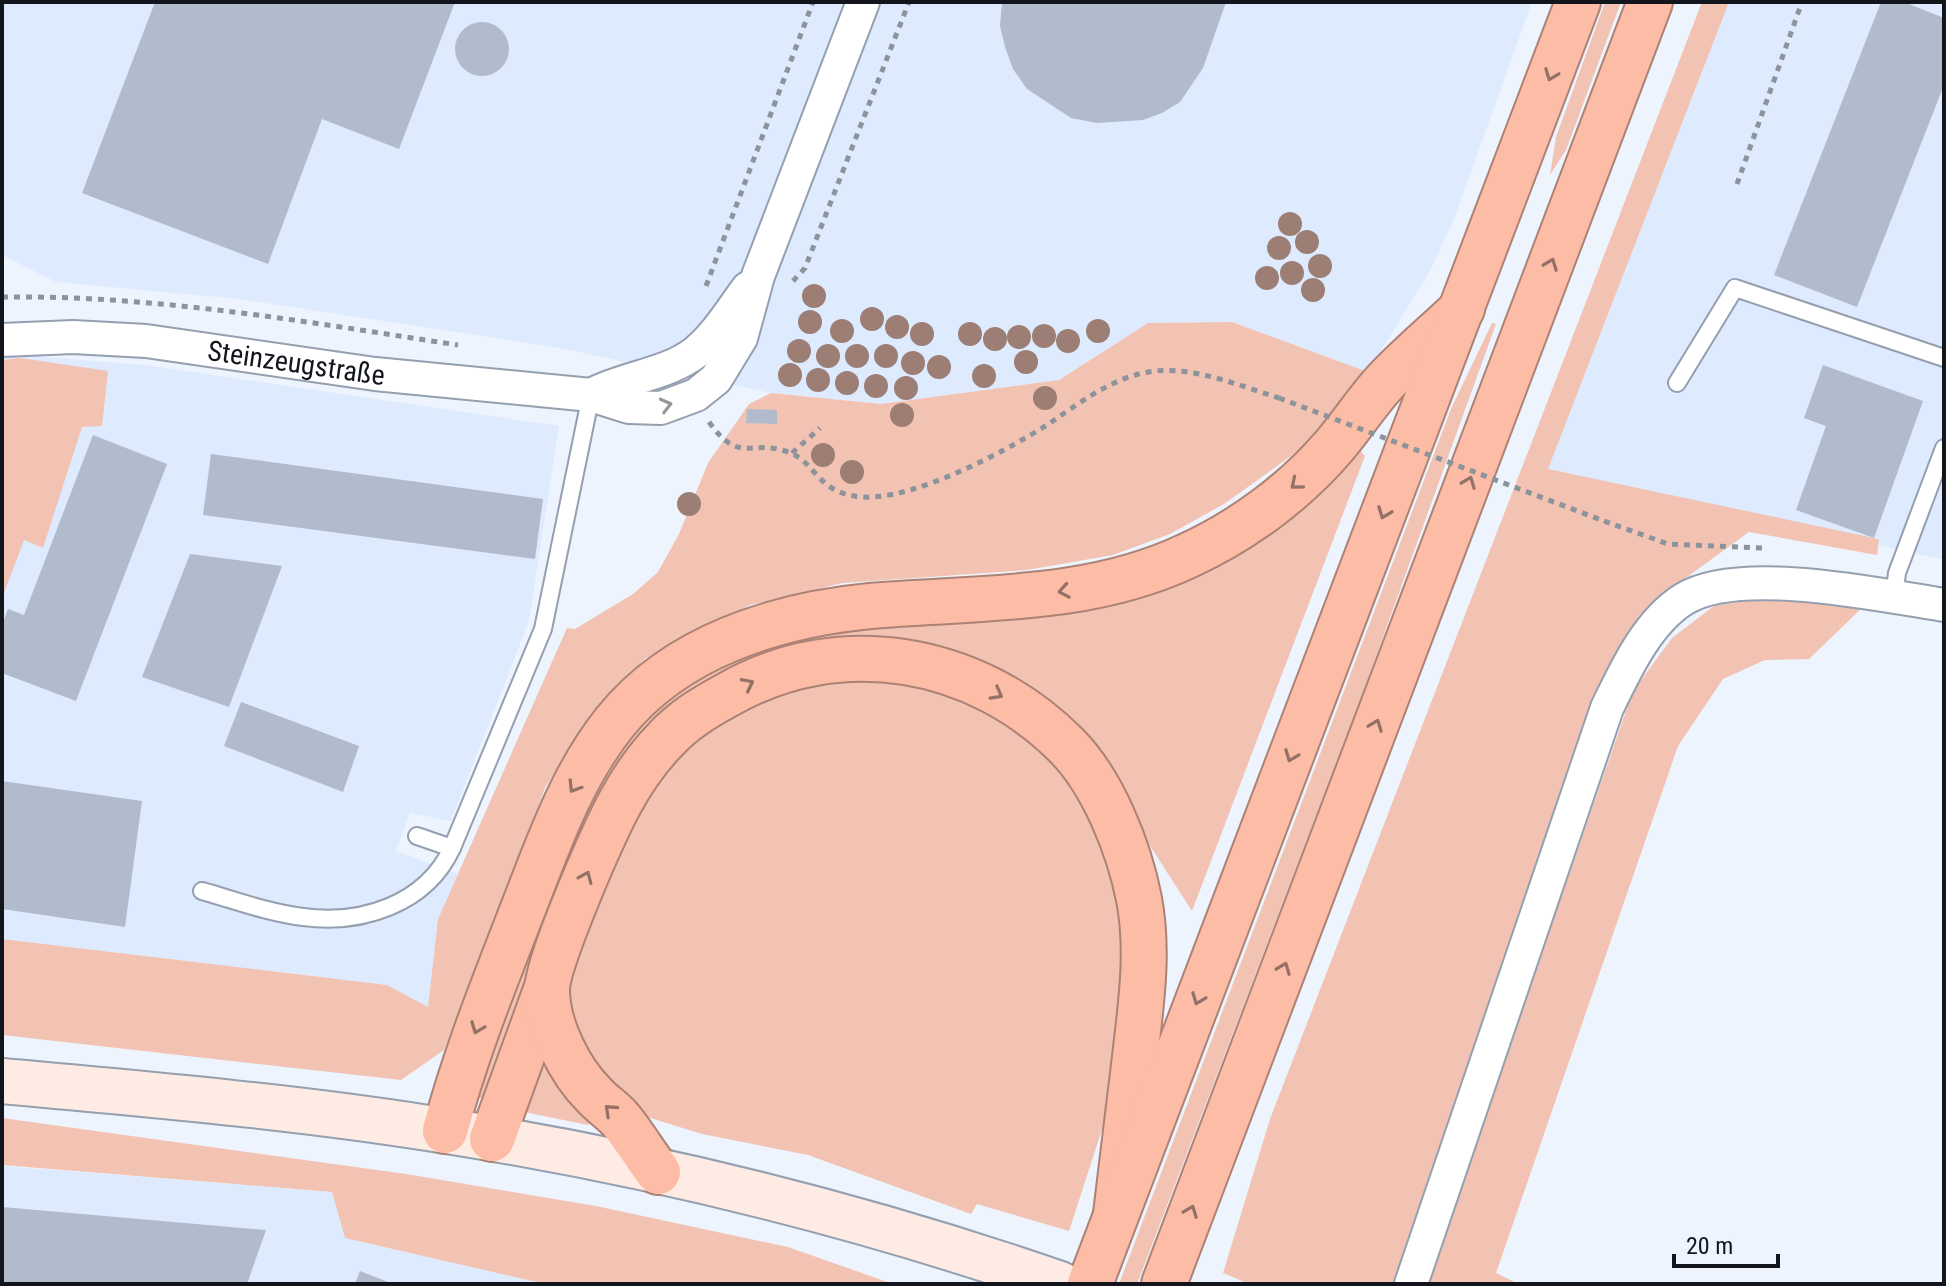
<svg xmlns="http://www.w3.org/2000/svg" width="1946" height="1286" font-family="'Roboto Condensed',sans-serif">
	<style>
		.built { fill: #deeafe }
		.green { fill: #f2c3b2 }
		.building { fill: #b1bbcc }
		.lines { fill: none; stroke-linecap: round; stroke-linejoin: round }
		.lane-casing { stroke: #949faf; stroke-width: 20 }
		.street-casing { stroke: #949faf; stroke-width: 36 }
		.secondary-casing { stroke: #949faf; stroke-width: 48 }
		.highway-casing { stroke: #ab8275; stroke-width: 48 }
		.path { stroke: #8d939b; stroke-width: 5; stroke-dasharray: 6 6; stroke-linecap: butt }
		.lane { stroke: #fff; stroke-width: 16 }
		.street { stroke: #fff; stroke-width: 32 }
		.secondary { stroke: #feebe4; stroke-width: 44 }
		.highway { stroke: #fdbca5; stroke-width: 44 }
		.path-bridge { stroke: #8d939b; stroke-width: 5; stroke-dasharray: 6 6; stroke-linecap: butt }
		.tree { fill: #9c7e74 }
		.oneway { stroke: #937167 }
		.oneway2 { stroke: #949699 }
		.labels { text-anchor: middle; stroke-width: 8; stroke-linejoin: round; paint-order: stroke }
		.street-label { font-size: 28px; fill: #12161c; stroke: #edf4fe }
	</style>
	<rect width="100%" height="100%" fill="#edf4fe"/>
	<!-- built -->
	<g class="built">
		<path d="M2 2H1532L1454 219 1430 271 1368 372 1232 322 1148 323 1059 380 881 404 771 393 560 348 239 299 56 282 2 255Z"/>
		<path d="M1729 2H1944V560L1548 469Z"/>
		<path d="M21 355 145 365 559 426 529 621 451 821 410 813 396 851 458 874 438 919 428 1008 387 985 2 939V357Z"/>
		<path d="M2 1166 332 1192 345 1238 545 1284H2Z"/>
	</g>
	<!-- green -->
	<g class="green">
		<path d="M1605 2H1621L1566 150 1550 175 1556 137Z"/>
		<path d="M1702 2H1729L1548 469 1874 538 1879 540 1877 555 1749 532 1665 593 1610 666 1395 1284H1249L1223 1273 1270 1119Z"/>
		<path d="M1232 322 1368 372 1305 446 1224 504 1170 534 1113 555 1027 570 843 583 750 605 646 658 591 714 545 788 444 1050 401 1080 2 1035V939L387 985 428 1007 438 919 567 628 575 629 633 594 658 572 679 534 708 463 749 404 771 393 881 404 1059 380 1148 323Z"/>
		<path d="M1492 323 1496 324 1361 698 1137 1284H1119L1451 409Z"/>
		<path d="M21 358 108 371 102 426 82 427 43 548 24 540 2 598V360Z"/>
		<path d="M1359 449 1365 456 1192 911 1127 810 980 667 700 688 486 1100 480 1098 478 1077 567 844 603 772 643 721 678 690 700 675 783 640 855 629 1043 614Z"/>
		<path d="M1773 594 1864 606 1809 659 1765 660 1723 679 1678 746 1496 1273 1519 1284H1426L1633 691 1672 638 1714 606Z"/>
		<path d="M875 674 977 700 1065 770 1101 828 1126 936 1109 1108 1069 1231 977 1204 971 1214 808 1155 702 1134 644 1116 590 1065 572 1015 570 987 576 961 624 827 677 750 760 695Z"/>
		<path d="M543 1045 593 1120 588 1125 524 1112Z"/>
		<path d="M2 1118 406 1174 596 1206 788 1247 893 1284H545L345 1238 332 1192 2 1165Z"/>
	</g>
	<!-- building -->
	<g class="building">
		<path d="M155 2H455L399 149 322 119 268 264 82 193Z"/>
		<path d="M1002 2H1226L1203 68 1180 102 1162 113 1143 120 1097 123 1071 118 1027 89 1013 69 1005 47 1000 26Z"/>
		<path d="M1881 2H1904L1944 18V85L1857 307 1774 275Z"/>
		<circle cx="482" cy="49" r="27"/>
		<path d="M1823 365 1923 401 1874 538 1796 510 1826 426 1804 418Z"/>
		<path d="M747 409 777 410V424L746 423Z"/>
		<path d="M93 435 167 464 76 701 2 673V625L8 609 24 615Z"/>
		<path d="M211 454 543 499 535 559 203 515Z"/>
		<path d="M190 554 282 566 229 707 142 677Z"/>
		<path d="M241 702 359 746 343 792 224 746Z"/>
		<path d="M2 781 142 801 125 927 2 909Z"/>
		<path d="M2 1207 266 1230 247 1284H2Z"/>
		<path d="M360 1271 393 1284H355Z"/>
	</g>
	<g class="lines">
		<defs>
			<g id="lane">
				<path d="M1677 383 1735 288 1944 358"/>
				<path d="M1894 597 1897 573 1944 448"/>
				<path d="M417 836 452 848 543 629 591 395"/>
				<path d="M202 891C234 900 269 913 303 917 362 925 426 904 452 848"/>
			</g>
			<g id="street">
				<path id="s1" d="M2 340 73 337 146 341 375 374 591 395 629 407 661 408 696 395 716 379 741 338 758 276 863 2"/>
				<path d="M591 395C624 377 667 375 696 352 717 335 732 309 748 288"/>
				<path d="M1411 1284 1607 708C1625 671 1647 622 1684 599 1739 565 1881 595 1944 605"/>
			</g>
			<path id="secondary" d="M2 1081C144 1094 287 1106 428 1128 642 1161 855 1213 1060 1284"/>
			<g id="highway">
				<path d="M445 1131C465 1056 493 986 521 914 547 848 570 778 615 722 676 646 777 615 870 606 976 597 1087 603 1187 556 1242 531 1295 492 1335 445 1352 425 1366 403 1384 383 1408 357 1436 334 1462 309"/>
				<path d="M492 1139 546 990"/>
				<path d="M658 1172C645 1155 634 1136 620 1119 612 1110 602 1104 594 1095 569 1070 548 1027 547 992 546 971 577 898 586 876 607 827 627 779 665 740 683 720 705 707 729 694 840 631 976 655 1066 745 1103 782 1129 848 1139 899 1149 951 1141 1005 1135 1057 1129 1110 1122 1162 1116 1214"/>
				<path d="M1090 1284 1578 2"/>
				<path d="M1164 1284 1650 2"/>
			</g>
		</defs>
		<!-- lane casing -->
		<use href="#lane" class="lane-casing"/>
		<!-- street casing -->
		<use href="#street" class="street-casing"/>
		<!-- secondary casing -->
		<use href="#secondary" class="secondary-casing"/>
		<!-- highway casing -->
		<use href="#highway" class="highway-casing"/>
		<!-- path -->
		<g class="path">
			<path d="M1737 184 1802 2"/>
			<path d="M793 281 805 268 909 2"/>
			<path d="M706 286 813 2"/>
			<path d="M2 297C156 295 306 322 458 345"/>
			<path d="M709 422C741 466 749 438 788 452 817 462 816 494 863 497 914 500 1004 452 1047 425 1077 405 1107 381 1143 373 1187 363 1237 385 1279 398"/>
			<path d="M792 453 820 428"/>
			<path d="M1604 521 1668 544 1763 548"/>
		</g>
		<!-- lane -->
		<use href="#lane" class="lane"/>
		<!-- street -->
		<use href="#street" class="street"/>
		<!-- secondary -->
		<use href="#secondary" class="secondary"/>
		<!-- highway -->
		<use href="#highway" class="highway"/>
		<!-- path-bridge -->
		<path class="path-bridge" d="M1279 398 1604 521"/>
	</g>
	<!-- trees -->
	<g class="tree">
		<circle cx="1290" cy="224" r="12"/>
		<circle cx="1307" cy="242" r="12"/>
		<circle cx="1279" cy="248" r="12"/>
		<circle cx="1320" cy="266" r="12"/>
		<circle cx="1292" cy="273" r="12"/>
		<circle cx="1267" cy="278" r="12"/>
		<circle cx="1313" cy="290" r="12"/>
		<circle cx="814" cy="296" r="12"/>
		<circle cx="872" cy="319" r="12"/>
		<circle cx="810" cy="322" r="12"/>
		<circle cx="897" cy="327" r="12"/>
		<circle cx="842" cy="331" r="12"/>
		<circle cx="1098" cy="331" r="12"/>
		<circle cx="922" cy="334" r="12"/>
		<circle cx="970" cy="334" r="12"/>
		<circle cx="1044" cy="336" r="12"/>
		<circle cx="1019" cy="337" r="12"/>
		<circle cx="995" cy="339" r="12"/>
		<circle cx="1068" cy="341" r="12"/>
		<circle cx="799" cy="351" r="12"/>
		<circle cx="828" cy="356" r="12"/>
		<circle cx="857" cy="356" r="12"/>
		<circle cx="886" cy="356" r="12"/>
		<circle cx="1026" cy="362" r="12"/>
		<circle cx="913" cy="363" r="12"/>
		<circle cx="939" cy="367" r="12"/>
		<circle cx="790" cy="375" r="12"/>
		<circle cx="984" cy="376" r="12"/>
		<circle cx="818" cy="380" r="12"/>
		<circle cx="847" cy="383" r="12"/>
		<circle cx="876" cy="386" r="12"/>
		<circle cx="906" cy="388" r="12"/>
		<circle cx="1045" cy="398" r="12"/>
		<circle cx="902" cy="415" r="12"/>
		<circle cx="823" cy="455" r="12"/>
		<circle cx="852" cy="472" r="12"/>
		<circle cx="689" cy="504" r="12"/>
	</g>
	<!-- one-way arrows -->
	<defs><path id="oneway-chevron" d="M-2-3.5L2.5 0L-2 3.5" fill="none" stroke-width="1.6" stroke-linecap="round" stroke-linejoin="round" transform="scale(2)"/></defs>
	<g class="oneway">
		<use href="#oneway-chevron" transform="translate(1551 75) rotate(111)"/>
		<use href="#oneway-chevron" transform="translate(1551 264) rotate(-69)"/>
		<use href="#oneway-chevron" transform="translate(1469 482) rotate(-69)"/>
		<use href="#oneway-chevron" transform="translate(1296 484) rotate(140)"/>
		<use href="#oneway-chevron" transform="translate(1384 513) rotate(111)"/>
		<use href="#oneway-chevron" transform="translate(1064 591) rotate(170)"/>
		<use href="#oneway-chevron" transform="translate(748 684) rotate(-27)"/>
		<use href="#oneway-chevron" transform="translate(997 694) rotate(29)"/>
		<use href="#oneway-chevron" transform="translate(1376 725) rotate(-69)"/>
		<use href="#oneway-chevron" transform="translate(1291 756) rotate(111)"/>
		<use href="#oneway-chevron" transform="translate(574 787) rotate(122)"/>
		<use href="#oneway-chevron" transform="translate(586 877) rotate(-67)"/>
		<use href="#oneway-chevron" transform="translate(1284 968) rotate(-69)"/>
		<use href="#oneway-chevron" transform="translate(1198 999) rotate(111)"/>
		<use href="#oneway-chevron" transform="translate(477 1028) rotate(111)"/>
		<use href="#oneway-chevron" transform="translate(610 1110) rotate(-137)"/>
		<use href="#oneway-chevron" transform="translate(1191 1211) rotate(-69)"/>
	</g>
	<use class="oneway2" href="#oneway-chevron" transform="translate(666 405) rotate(-14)"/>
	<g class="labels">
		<!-- street labels -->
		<g class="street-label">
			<text dy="10" stroke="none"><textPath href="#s1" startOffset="296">Steinzeugstraße</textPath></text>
		</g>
	</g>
	<!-- border -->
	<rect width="1946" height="1286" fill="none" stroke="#12161c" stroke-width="8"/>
	<!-- scale -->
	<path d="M1674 1254v12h104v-12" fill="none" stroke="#12161c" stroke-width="4"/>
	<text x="1686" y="1254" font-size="24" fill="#12161c" stroke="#edf4fe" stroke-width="6" paint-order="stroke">20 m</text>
</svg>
